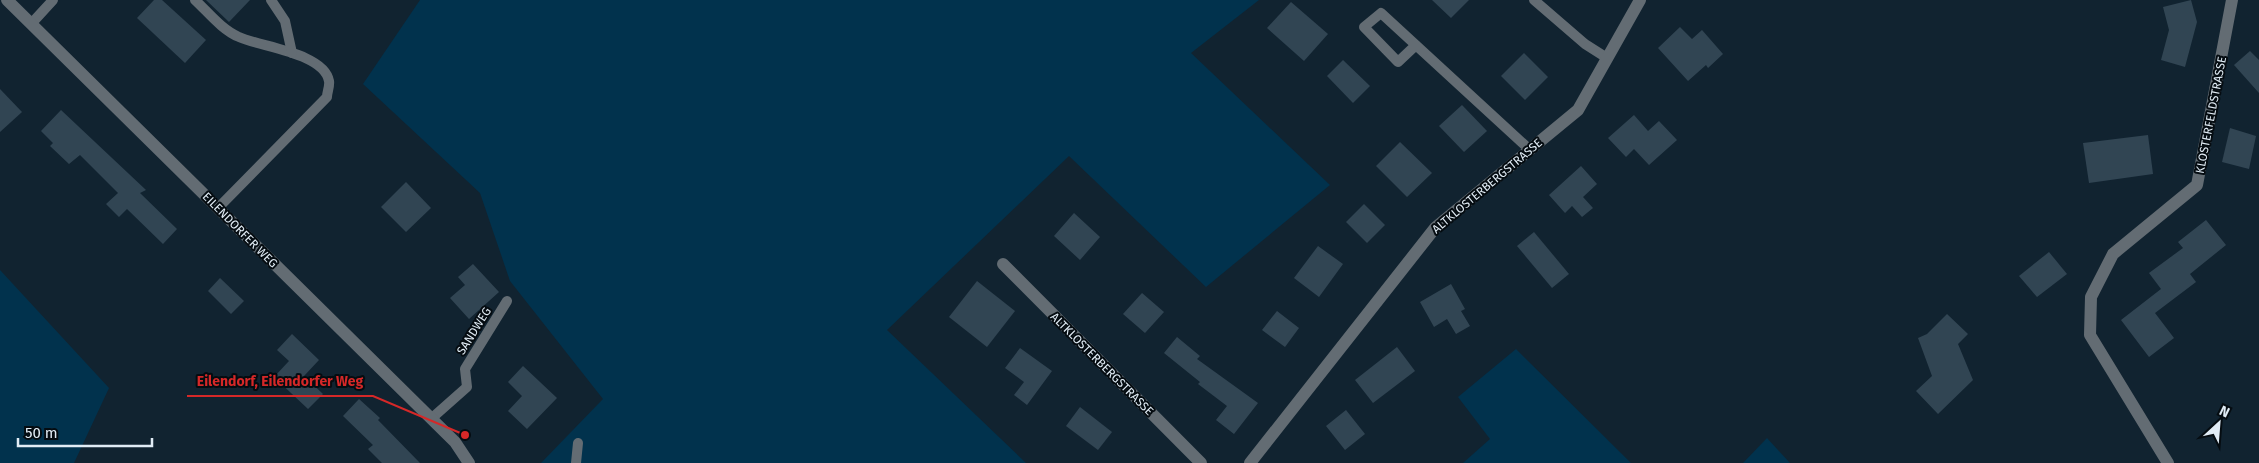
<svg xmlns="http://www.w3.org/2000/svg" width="2259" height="463" font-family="'Fira Sans',sans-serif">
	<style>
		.green { fill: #01324d }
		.building { fill: #314553 }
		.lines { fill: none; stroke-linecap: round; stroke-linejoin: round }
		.lane { stroke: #636c73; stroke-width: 10 }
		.street { stroke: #636c73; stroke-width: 12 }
		.labels { text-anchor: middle; stroke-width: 4; stroke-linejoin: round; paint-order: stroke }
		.street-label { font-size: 12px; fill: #e1ecf5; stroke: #050c11 }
		.leader { fill: none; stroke: #d62828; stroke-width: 2 }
		.callout-dot { fill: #d62828; stroke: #050c11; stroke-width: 2 }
		.callout-label { font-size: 14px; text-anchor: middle; font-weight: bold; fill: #d62828; stroke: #050c11; stroke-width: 4; stroke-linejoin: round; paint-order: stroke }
	</style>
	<rect width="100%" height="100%" fill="#112330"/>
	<!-- green -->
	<g class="green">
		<path d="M420 0H1259L1191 53 1330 185 1206 287 1069 156 887 330 1026 463H541L603 399 510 281 480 193 363 84Z"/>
		<path d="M0 270 109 388 74 463H0Z"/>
		<path d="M1516 349 1631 463H1463L1490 439 1458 397Z"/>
		<path d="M1767 438 1790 463H1743Z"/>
	</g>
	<!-- building -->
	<g class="building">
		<path d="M154 0H162L206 40 185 63 137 18Z"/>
		<path d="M206 0H250L229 22Z"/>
		<path d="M1432 0H1469L1451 18Z"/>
		<path d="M2191 0 2197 22 2185 67 2161 60 2169 30 2163 7Z"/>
		<path d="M1291 2 1328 34 1304 61 1267 28Z"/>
		<path d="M1680 27 1692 39 1702 30 1723 54 1708 68 1706 65 1688 81 1658 48Z"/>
		<path d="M2250 51 2259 60V93L2234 65Z"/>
		<path d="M1524 53 1548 77 1525 100 1501 76Z"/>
		<path d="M1343 60 1370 86 1353 103 1327 76Z"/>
		<path d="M0 89 22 112 0 132Z"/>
		<path d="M1462 105 1487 131 1464 152 1439 126Z"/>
		<path d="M61 110 146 190 140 193 177 229 163 244 127 209 119 217 106 204 118 193 80 155 69 164 50 146 53 143 41 131Z"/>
		<path d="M1634 115 1648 131 1659 121 1677 140 1649 165 1634 149 1626 157 1608 138Z"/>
		<path d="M2230 128 2256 136 2249 169 2222 162Z"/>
		<path d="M2148 135 2153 174 2089 183 2083 143Z"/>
		<path d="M1400 142 1432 173 1407 197 1376 166Z"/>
		<path d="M1581 166 1597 184 1583 197 1593 208 1582 217 1572 206 1565 213 1549 195Z"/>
		<path d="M406 182 431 208 406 232 381 207Z"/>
		<path d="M1364 204 1385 225 1367 243 1346 222Z"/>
		<path d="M1074 213 1100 237 1080 260 1054 236Z"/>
		<path d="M2206 220 2226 245 2190 274 2196 282 2155 313 2174 338 2149 357 2121 320 2161 289 2149 273 2183 248 2178 242Z"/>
		<path d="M1534 232 1569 274 1552 288 1517 246Z"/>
		<path d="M1318 246 1343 264 1319 297 1294 278Z"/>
		<path d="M2049 252 2067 274 2037 297 2019 276Z"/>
		<path d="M473 264 499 292 469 319 450 298 465 285 458 277Z"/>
		<path d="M220 278 244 301 231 314 208 291Z"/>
		<path d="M977 281 1015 311 987 347 949 317Z"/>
		<path d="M1451 284 1465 309 1461 311 1470 326 1456 334 1447 319 1434 327 1420 302Z"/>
		<path d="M1142 293 1164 312 1145 333 1123 314Z"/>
		<path d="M1277 311 1299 328 1285 347 1262 330Z"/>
		<path d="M1947 314 1968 334 1958 344 1973 380 1938 414 1916 391 1932 376 1918 338 1927 334Z"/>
		<path d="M292 334 319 360 304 376 323 394 308 409 274 377 289 361 277 350Z"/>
		<path d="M1177 337 1200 356 1197 359 1258 403 1234 434 1216 420 1227 406 1198 384 1200 382 1164 353Z"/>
		<path d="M1397 347 1415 371 1373 403 1355 380Z"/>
		<path d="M1020 348 1052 371 1027 405 1014 395 1024 382 1005 368Z"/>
		<path d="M523 366 557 398 527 429 508 411 522 396 508 382Z"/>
		<path d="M359 399 380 418 378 420 420 463H382L368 449 373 445 343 416Z"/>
		<path d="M1080 407 1112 432 1098 450 1066 426Z"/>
		<path d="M1346 410 1365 434 1345 450 1326 426Z"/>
	</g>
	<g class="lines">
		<!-- lane -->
		<g class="lane">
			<path d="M195 0C208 12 222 30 239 37 261 47 324 53 329 81 330 86 327 92 327 97L218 208"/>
			<path d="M271 0 285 21 292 53"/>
			<path d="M1534 0 1585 44 1607 58"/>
			<path d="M31 24 53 0"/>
			<path d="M1416 45 1398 62 1364 27 1381 13 1529 149"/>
			<path d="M432 418 467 387 465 369 507 301"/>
			<path d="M576 463 578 443"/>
		</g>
		<!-- street -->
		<g class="street">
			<path d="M7 0 455 442 469 463"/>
			<path d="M1003 264 1201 463"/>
			<path d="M1250 463 1435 228 1578 110 1640 0"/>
			<path d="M2168 463 2090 335 2091 297 2113 254 2197 185 2232 0"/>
		</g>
	</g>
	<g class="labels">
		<!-- street labels -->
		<g class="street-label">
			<text transform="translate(2211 115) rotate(-79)" y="4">KLOSTERFELDSTRASSE</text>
			<text transform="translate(1487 186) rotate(-40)" y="4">ALTKLOSTERBERGSTRASSE</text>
			<text transform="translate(240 230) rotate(45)" y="4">EILENDORFER WEG</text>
			<text transform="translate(474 331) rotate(-58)" y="4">SANDWEG</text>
			<text transform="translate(1102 364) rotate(45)" y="4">ALTKLOSTERBERGSTRASSE</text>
		</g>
	</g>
	<!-- callouts -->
	<path class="leader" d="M465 435L373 396H187"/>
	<circle class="callout-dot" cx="465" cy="435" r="5"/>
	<g class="callout-label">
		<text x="280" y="386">Eilendorf, Eilendorfer Weg</text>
	</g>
	<!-- north arrow -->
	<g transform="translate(2219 423) rotate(26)" stroke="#050c11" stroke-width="4" paint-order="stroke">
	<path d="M0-4L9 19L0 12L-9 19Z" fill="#e1ecf5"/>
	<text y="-8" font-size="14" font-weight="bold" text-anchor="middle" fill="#e1ecf5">N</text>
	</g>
	<!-- scale -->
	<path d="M18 438v8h134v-8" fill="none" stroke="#e1ecf5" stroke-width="2.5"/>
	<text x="25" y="438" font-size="15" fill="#e1ecf5" stroke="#050c11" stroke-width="4" paint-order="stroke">50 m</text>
</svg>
